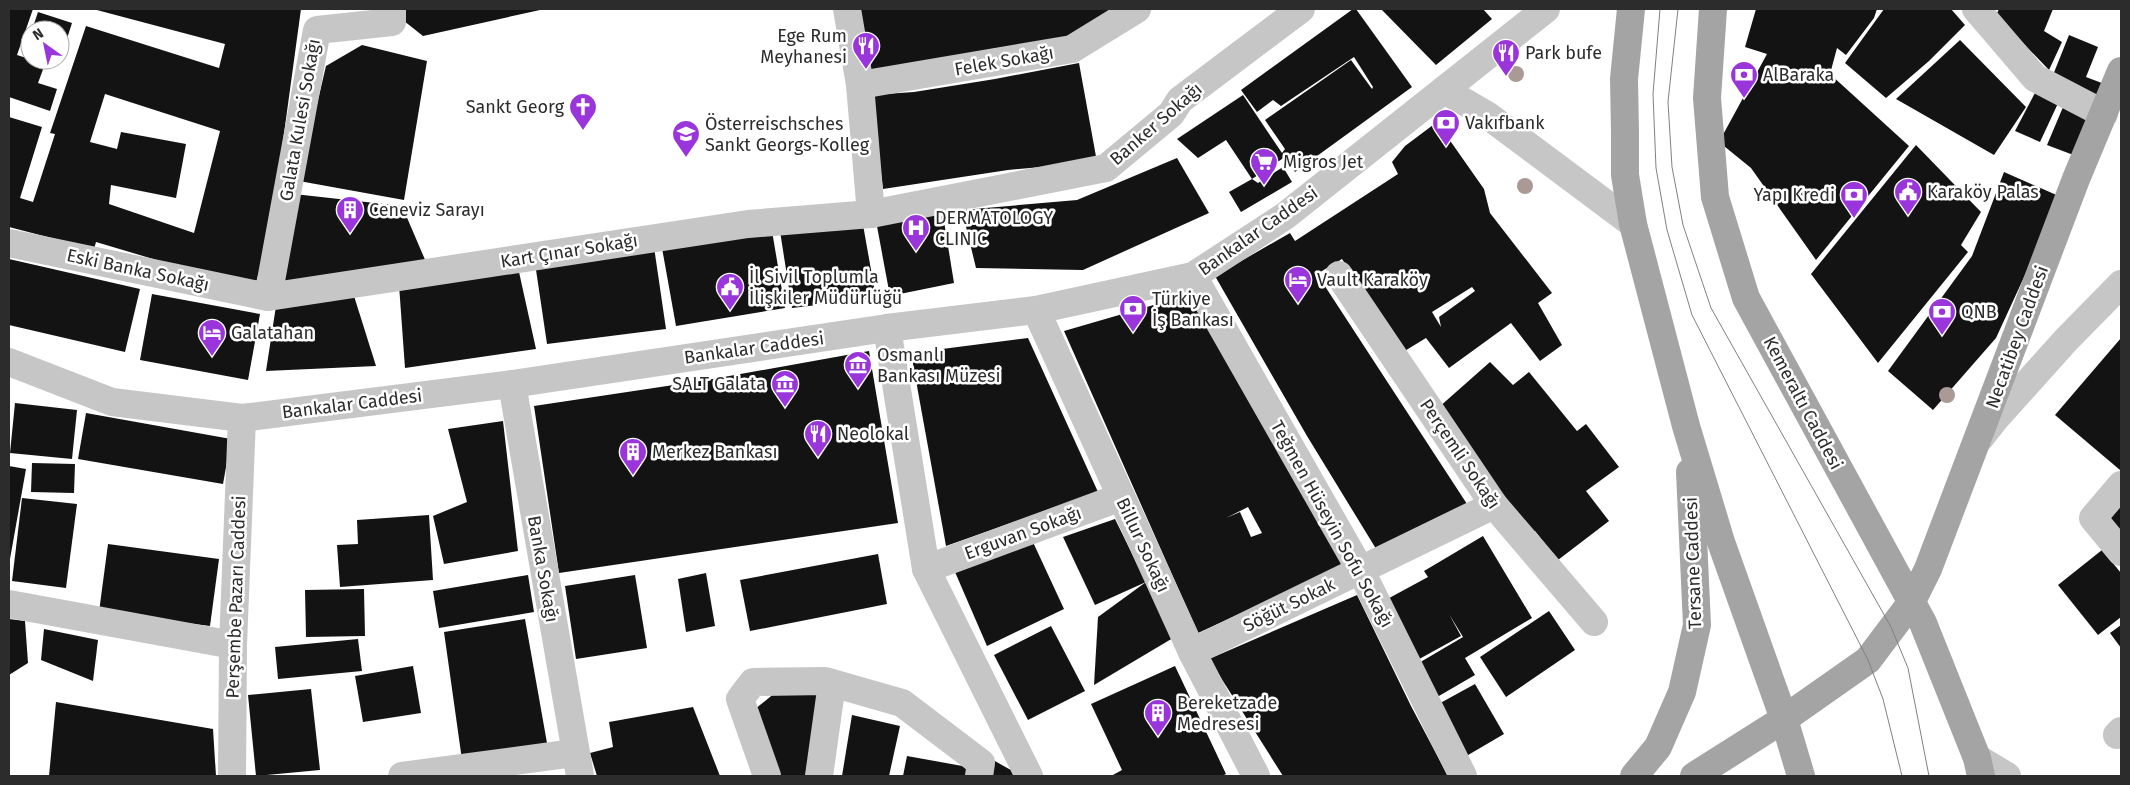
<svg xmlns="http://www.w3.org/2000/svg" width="2130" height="785" font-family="'Fira Sans',sans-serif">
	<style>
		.building { fill: #131313; fill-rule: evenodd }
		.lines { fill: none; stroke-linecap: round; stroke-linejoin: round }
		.minor { stroke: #c6c6c6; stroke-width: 28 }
		.major { stroke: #a4a4a4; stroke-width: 28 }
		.tram { stroke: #818181; stroke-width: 1 }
		.tree { fill: #aa9994 }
		.labels { text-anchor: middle; stroke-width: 5; stroke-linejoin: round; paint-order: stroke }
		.poi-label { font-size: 18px; fill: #2c2c2c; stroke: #fff; text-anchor: start }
		.street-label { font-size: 18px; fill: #2c2c2c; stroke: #fff }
	</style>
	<rect width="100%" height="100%" fill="#fff"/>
	<!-- building -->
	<g class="building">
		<path d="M9 9H33L17 55 45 64 38 83 57 89 50 111 9 97Z"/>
		<path d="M93 9H301L270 236 254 289 96 242 94 249 9 227V117L42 127 20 198 33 202 55 134 50 133 86 26 219 68 225 44ZM105 94 220 131 194 233 109 204 111 185 176 198 186 144 121 132 117 149 90 142Z"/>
		<path d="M401 9H540V10L423 36 399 17Z"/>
		<path d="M854 9H1119L1068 45 866 70Z"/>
		<path d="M1353 9H1356L1412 87 1295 172 1285 157 1252 179 1226 140 1198 158 1177 139 1243 95 1282 153 1285 149 1265 120 1351 60 1372 89 1373 87 1354 57 1281 106 1273 100 1257 112 1241 90Z"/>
		<path d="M1381 9H1483L1492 19 1436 65Z"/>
		<path d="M1756 9H1877L1874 18 1846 55 1837 48 1830 74 1909 146 1816 260 1751 168 1719 142 1767 54 1745 47Z"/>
		<path d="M1884 9H1951L1965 25 1929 61 1886 98 1845 63Z"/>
		<path d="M1999 9H2053L2044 31 2062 42 2049 70 1996 15Z"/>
		<path d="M38 12 72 23 64 48 60 47V30H32Z"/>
		<path d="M2069 35 2098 47 2086 77 2107 85 2099 104 2049 85Z"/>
		<path d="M30 36V52L25 51Z"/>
		<path d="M1960 40 2026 107 1994 155 1896 99Z"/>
		<path d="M362 45 427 61 404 200 299 181 326 66Z"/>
		<path d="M1079 63 1097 162 1008 170 883 189 871 95 914 92 995 79Z"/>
		<path d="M2036 91 2060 99 2040 142 2015 131Z"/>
		<path d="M2066 100 2094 111 2076 156 2047 145Z"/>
		<path d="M1437 122 1484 189 1490 213 1552 293 1538 303 1562 345 1540 361 1511 323 1449 368 1426 338 1403 352 1342 259 1317 274 1467 504 1378 552 1307 436 1215 276 1290 233 1295 241 1398 174 1392 162 1405 146ZM1472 287 1475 291 1439 317 1441 327 1432 312Z"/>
		<path d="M1916 145 1981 212 1961 245 1968 252 1878 363 1811 274Z"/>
		<path d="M1177 158 1209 213 1083 270 976 268 962 210 1077 200Z"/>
		<path d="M1283 167 1292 182 1241 212 1229 192 1252 179 1258 183Z"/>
		<path d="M2004 172 2061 197 1996 338 1933 410 1888 371 1972 256Z"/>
		<path d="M294 194 402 206 426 262 277 282Z"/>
		<path d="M942 209 954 283 890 296 876 221Z"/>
		<path d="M862 219 876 298 792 308 780 231Z"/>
		<path d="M772 231 785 308 676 326 662 248Z"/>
		<path d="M654 247 666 329 547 344 535 263Z"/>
		<path d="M9 259 140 289 125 352 9 325Z"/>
		<path d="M519 272 536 349 405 368 399 285Z"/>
		<path d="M152 294 260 314 248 380 140 360Z"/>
		<path d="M1188 295 1224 351 1346 565 1198 633 1064 331ZM1248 507 1262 533 1251 537 1240 512 1226 518Z"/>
		<path d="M354 296 376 366 266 371 276 306Z"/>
		<path d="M1028 338 1098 492 946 546 911 353Z"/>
		<path d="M2121 338V468L2120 470 2055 415Z"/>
		<path d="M869 351 898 523 559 573 534 406 707 380Z"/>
		<path d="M1490 362 1513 385 1529 372 1577 431 1586 424 1619 467 1586 491 1609 521 1558 560 1535 531 1530 535 1438 408Z"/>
		<path d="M15 403 77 410 72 459 10 453Z"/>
		<path d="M86 413 231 439 223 484 78 459Z"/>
		<path d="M503 421 518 551 444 564 433 516 467 502 448 429Z"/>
		<path d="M32 463 75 464 74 493 31 492Z"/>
		<path d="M9 466 26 469 10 559H9Z"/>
		<path d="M2121 496V544L2103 524Z"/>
		<path d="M22 498 77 504 66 588 12 581Z"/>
		<path d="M429 515 433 580 340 587 337 545 358 544 357 520Z"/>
		<path d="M1115 519 1146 582 1095 605 1063 537Z"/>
		<path d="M1483 536 1532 618 1465 658 1475 675 1432 700 1412 667 1463 637 1449 614 1461 636 1412 663 1380 603 1428 577 1424 571Z"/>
		<path d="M1032 540 1064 609 987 646 955 572Z"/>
		<path d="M108 544 219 559 210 626 99 612Z"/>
		<path d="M2102 550 2121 573V617L2098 635 2058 585Z"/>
		<path d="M878 554 887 604 750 631 740 580Z"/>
		<path d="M706 573 715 626 686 632 678 579Z"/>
		<path d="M528 575 534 612 439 628 433 591Z"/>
		<path d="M635 575 647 648 576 659 565 586Z"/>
		<path d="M1146 582 1173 638 1094 685 1098 617Z"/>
		<path d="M364 589 365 636 306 637 305 590Z"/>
		<path d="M1357 595 1411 706 1448 776H1283L1209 659Z"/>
		<path d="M1549 611 1575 650 1506 697 1480 657Z"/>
		<path d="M9 619 25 621 28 663 9 675Z"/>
		<path d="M525 619 547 743 462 760 444 632Z"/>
		<path d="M2121 625V648L2110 633Z"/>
		<path d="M1051 626 1085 691 1028 720 994 655Z"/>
		<path d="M44 629 98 640 93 681 41 660Z"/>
		<path d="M358 639 362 671 278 679 275 647Z"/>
		<path d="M413 666 421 713 363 722 355 676Z"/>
		<path d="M1175 666 1226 774 1222 776H1111L1122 770 1091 704Z"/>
		<path d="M1475 684 1504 734 1463 758 1433 707Z"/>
		<path d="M781 688 826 696 813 776H775L749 714Z"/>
		<path d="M311 689 320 770 256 776 248 695Z"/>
		<path d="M56 702 213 729 216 776H49Z"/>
		<path d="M693 707 720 776H597L590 753 613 747 609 722Z"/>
		<path d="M852 715 900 726 889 776H842Z"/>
		<path d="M907 756 968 767 966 776H903Z"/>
		<path d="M993 760 1018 774V776H991Z"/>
	</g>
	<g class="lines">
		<!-- minor -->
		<g class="minor">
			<path d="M847 9 860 85 871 214"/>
			<path d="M1976 9 2035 78 2104 114"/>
			<path d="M860 85 1072 49 1137 9"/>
			<path d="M1444 90 1487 115 1633 224"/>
			<path d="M9 243 268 297 748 224 871 214 1106 168 1171 114 1180 100 1301 9"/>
			<path d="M1339 275 1494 505 1594 622"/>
			<path d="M1193 276 1361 571 1463 776"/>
			<path d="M268 297 317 30 392 22V9"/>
			<path d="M1036 310 1192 652 1256 776"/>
			<path d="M887 328 926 569 1029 776"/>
			<path d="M9 362 112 402 242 418 512 384 887 328 1036 310 1193 276 1285 216 1546 9"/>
			<path d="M512 384 580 776"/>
			<path d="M1980 438 1995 419 2066 340 2121 284"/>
			<path d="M2121 485 2093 518 2121 552"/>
			<path d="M926 569 1121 497"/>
			<path d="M9 604 233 645"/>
			<path d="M1192 652 1494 505"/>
			<path d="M2117 735 2121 731"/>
			<path d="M1977 758 2007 776"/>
			<path d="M232 776 233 645 242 418"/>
			<path d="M402 776 574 753"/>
			<path d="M767 776 740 699 753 682 825 681 902 703 981 763 979 776"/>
			<path d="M819 776 832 683"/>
		</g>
		<!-- major -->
		<g class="major">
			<path d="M1631 9 1624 79 1625 132V175L1633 224 1686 426 1721 542 1784 719 1801 776"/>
			<path d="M1713 9 1707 98 1715 197 1746 298 1923 623 1977 758 1981 776"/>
			<path d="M1634 776 1658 747 1682 692 1697 625 1690 472"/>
			<path d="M1694 776 1784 719 1868 660 1911 603 1928 569 2076 179 2121 71"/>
		</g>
		<!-- tram -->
		<g class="tram">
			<path d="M1660 9 1653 94 1656 168 1667 230 1692 315 1868 660 1883 699 1902 776"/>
			<path d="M1678 9 1668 102 1672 167 1683 225 1711 308 1891 627 1908 668 1929 776"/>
		</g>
	</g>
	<!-- trees -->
	<g class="tree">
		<circle cx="1516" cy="74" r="8"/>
		<circle cx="1525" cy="186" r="8"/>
		<circle cx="1947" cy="395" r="8"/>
	</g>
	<!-- icons -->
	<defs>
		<symbol id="restaurant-pin" viewBox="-11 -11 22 30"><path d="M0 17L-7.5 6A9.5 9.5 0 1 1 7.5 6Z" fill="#9935db" stroke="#fff"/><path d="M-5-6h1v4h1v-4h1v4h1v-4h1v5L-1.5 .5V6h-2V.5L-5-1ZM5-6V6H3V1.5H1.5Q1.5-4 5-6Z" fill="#fff"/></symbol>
		<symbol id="bank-pin" viewBox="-11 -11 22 30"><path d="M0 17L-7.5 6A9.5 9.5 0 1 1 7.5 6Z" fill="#9935db" stroke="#fff"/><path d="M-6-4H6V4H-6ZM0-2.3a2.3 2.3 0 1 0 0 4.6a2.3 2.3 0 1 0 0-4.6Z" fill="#fff"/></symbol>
		<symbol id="church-pin" viewBox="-11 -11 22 30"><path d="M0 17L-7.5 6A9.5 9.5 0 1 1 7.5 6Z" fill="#9935db" stroke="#fff"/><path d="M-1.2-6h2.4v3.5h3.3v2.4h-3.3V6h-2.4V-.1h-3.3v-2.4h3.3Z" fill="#fff"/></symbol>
		<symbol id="school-pin" viewBox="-11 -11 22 30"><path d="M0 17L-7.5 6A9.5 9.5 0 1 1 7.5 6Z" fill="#9935db" stroke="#fff"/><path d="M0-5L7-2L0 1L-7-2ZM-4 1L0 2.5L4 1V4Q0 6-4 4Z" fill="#fff"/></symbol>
		<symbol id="supermarket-pin" viewBox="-11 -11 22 30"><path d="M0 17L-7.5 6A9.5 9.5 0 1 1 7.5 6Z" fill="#9935db" stroke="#fff"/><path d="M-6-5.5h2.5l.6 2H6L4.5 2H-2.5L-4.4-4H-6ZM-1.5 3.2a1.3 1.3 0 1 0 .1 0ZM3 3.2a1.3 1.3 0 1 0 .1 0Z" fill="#fff"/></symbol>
		<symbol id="civic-pin" viewBox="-11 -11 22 30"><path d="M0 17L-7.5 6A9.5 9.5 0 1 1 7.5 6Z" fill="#9935db" stroke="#fff"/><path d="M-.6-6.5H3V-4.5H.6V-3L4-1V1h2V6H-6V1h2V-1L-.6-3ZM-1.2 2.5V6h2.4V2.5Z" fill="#fff"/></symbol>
		<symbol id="building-pin" viewBox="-11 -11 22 30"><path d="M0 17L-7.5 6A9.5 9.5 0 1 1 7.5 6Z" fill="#9935db" stroke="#fff"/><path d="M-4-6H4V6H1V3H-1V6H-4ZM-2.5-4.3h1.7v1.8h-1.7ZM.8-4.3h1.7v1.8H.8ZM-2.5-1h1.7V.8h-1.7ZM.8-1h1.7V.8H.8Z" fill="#fff"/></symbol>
		<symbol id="hospital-pin" viewBox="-11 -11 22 30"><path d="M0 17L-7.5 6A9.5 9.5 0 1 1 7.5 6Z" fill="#9935db" stroke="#fff"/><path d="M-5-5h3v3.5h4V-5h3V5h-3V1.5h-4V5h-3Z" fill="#fff"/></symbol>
		<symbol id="hotel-pin" viewBox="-11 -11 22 30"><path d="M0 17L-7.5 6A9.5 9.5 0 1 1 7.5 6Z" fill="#9935db" stroke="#fff"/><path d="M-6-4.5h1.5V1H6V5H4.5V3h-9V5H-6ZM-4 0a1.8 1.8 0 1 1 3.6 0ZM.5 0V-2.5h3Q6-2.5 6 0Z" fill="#fff"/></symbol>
		<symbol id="museum-pin" viewBox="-11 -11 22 30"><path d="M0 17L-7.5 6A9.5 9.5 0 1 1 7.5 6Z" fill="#9935db" stroke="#fff"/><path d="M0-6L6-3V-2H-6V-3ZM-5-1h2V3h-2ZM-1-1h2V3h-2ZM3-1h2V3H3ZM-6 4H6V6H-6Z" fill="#fff"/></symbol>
	</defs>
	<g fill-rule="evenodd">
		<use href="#restaurant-pin" x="850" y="30" width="32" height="43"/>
		<use href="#restaurant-pin" x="1490" y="37" width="32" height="43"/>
		<use href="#bank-pin" x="1728" y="59" width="32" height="43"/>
		<use href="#church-pin" x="567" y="91" width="32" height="43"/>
		<use href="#bank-pin" x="1430" y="107" width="32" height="43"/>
		<use href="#school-pin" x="670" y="118" width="32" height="43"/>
		<use href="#supermarket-pin" x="1248" y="146" width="32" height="43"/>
		<use href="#civic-pin" x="1892" y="176" width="32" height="43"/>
		<use href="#bank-pin" x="1838" y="179" width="32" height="43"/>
		<use href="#building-pin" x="334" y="194" width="32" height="43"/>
		<use href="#hospital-pin" x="900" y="212" width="32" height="43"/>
		<use href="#hotel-pin" x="1282" y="264" width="32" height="43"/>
		<use href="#civic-pin" x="714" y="271" width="32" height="43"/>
		<use href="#bank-pin" x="1117" y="293" width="32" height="43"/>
		<use href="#bank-pin" x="1926" y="296" width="32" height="43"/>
		<use href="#hotel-pin" x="196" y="317" width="32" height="43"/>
		<use href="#museum-pin" x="842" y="349" width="32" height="43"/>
		<use href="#museum-pin" x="769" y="368" width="32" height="43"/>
		<use href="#restaurant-pin" x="802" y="418" width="32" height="43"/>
		<use href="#building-pin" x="617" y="436" width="32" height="43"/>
		<use href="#building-pin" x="1142" y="697" width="32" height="43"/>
	</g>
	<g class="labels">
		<!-- poi labels -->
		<g class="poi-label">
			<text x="847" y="42" text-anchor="end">Ege Rum<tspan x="847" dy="21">Meyhanesi</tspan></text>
			<text x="1525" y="59">Park bufe</text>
			<text x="1763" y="81">AlBaraka</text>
			<text x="564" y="113" text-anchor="end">Sankt Georg</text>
			<text x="1465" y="129">Vakıfbank</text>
			<text x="705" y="130">Österreischsches<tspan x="705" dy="21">Sankt Georgs-Kolleg</tspan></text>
			<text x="1283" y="168">Migros Jet</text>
			<text x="1927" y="198">Karaköy Palas</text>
			<text x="1835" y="201" text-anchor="end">Yapı Kredi</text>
			<text x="369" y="216">Ceneviz Sarayı</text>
			<text x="935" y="224">DERMATOLOGY<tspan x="935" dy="21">CLINIC</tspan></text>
			<text x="749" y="283">İl Sivil Toplumla<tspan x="749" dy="21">İlişkiler Müdürlüğü</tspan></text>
			<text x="1317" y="286">Vault Karaköy</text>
			<text x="1152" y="305">Türkiye<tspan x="1152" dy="21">İş Bankası</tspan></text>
			<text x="1961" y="318">QNB</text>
			<text x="231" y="339">Galatahan</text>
			<text x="877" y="361">Osmanlı<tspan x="877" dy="21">Bankası Müzesi</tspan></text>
			<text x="766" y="390" text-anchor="end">SALT Galata</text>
			<text x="837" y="440">Neolokal</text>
			<text x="652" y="458">Merkez Bankası</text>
			<text x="1177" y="709">Bereketzade<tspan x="1177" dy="21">Medresesi</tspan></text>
		</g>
		<!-- street labels -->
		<g class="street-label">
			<text transform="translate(1004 61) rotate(-10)" y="6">Felek Sokağı</text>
			<text transform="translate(300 120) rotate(-80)" y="6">Galata Kulesi Sokağı</text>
			<text transform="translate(1156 124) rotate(-41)" y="6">Banker Sokağı</text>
			<text transform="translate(1258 231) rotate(-35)" y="6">Bankalar Caddesi</text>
			<text transform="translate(569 251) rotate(-9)" y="6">Kart Çınar Sokağı</text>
			<text transform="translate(138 270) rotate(12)" y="6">Eski Banka Sokağı</text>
			<text transform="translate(2017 337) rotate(-70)" y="6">Necatibey Caddesi</text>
			<text transform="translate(754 348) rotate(-8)" y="6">Bankalar Caddesi</text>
			<text transform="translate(1803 403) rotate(62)" y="6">Kemeraltı Caddesi</text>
			<text transform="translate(352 404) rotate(-7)" y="6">Bankalar Caddesi</text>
			<text transform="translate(1460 454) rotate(56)" y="6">Perçemli Sokağı</text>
			<text transform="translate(1332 524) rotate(61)" y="6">Teğmen Hüseyin Sofu Sokağı</text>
			<text transform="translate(1023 533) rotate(-20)" y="6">Erguvan Sokağı</text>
			<text transform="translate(1143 545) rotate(65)" y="6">Billur Sokağı</text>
			<text transform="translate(1693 563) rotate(-92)" y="6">Tersane Caddesi</text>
			<text transform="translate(543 569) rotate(80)" y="6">Banka Sokağı</text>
			<text transform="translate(236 597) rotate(-88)" y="6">Perşembe Pazarı Caddesi</text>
			<text transform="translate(1289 605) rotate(-26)" y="6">Söğüt Sokak</text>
		</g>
	</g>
	<!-- border -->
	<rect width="2130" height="785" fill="none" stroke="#2c2c2c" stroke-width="20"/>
	<!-- north arrow -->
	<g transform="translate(45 45) rotate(327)"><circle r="24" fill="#ffffff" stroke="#ababab"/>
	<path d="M0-4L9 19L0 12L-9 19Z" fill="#9935db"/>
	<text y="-8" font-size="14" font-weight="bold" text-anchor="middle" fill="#2c2c2c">N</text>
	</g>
</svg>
